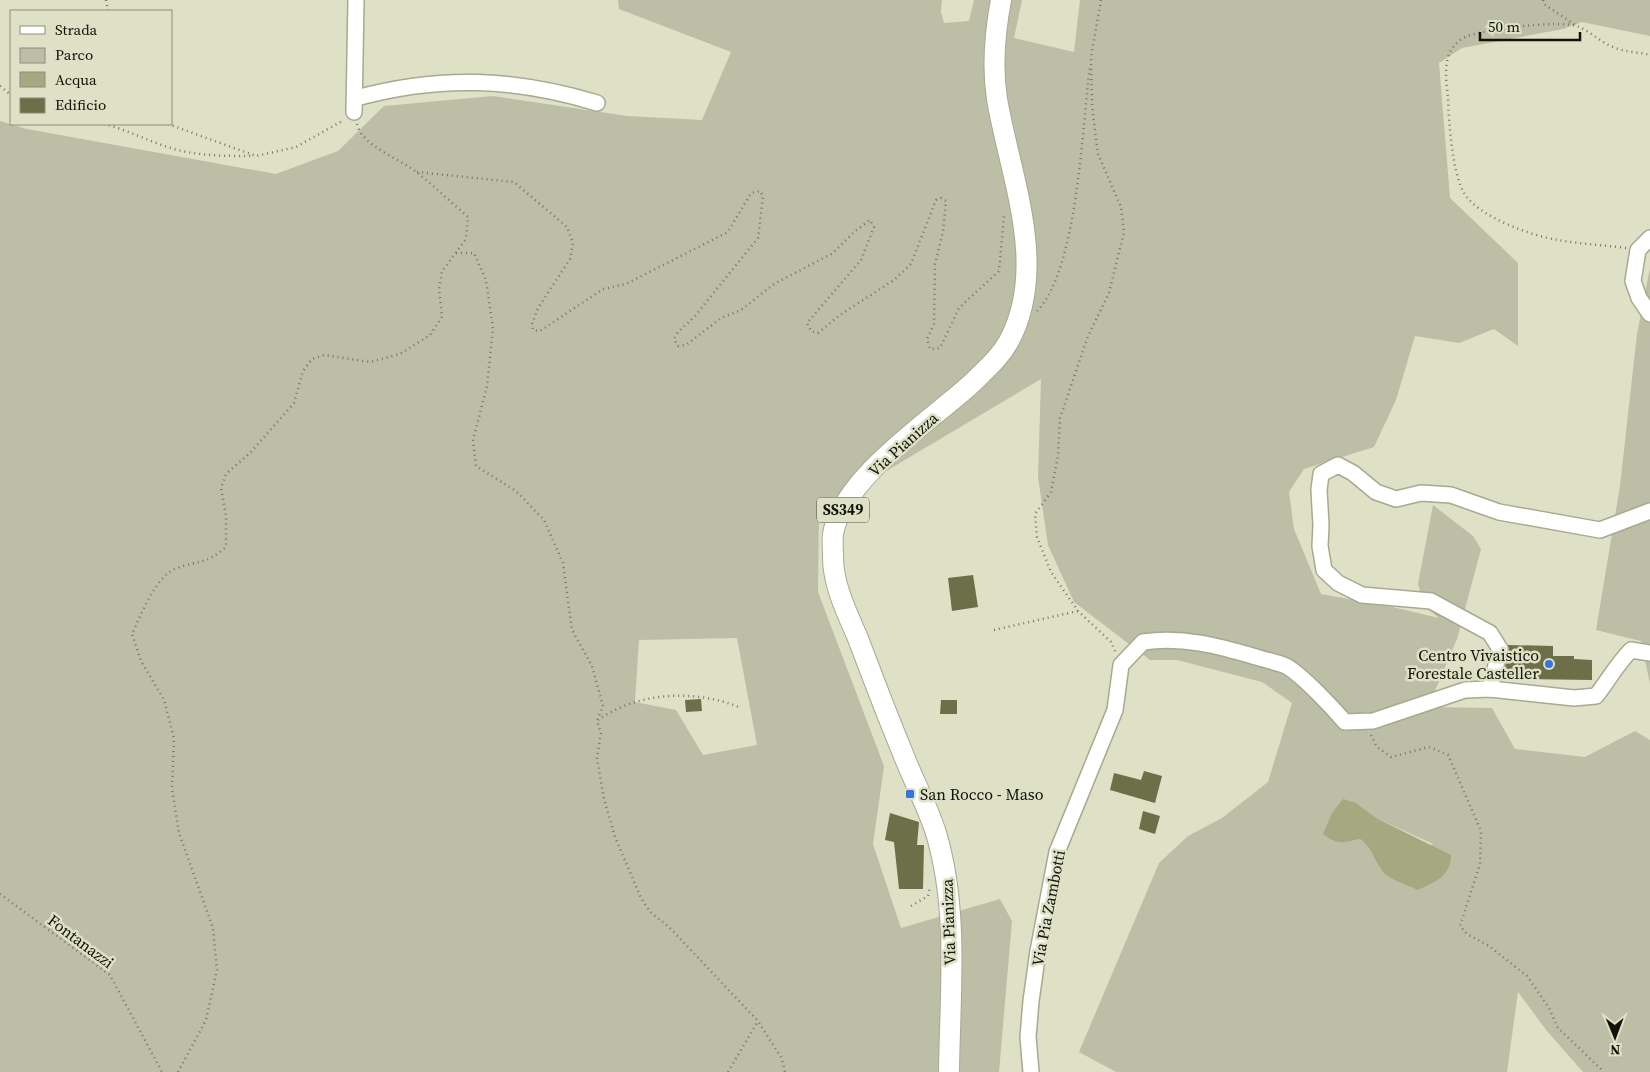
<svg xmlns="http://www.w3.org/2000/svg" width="1650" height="1072" font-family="'Source Serif 4',serif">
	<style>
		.green { fill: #bcbea6; fill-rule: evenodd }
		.water { fill: #a5a980 }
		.building { fill: #6c6f48 }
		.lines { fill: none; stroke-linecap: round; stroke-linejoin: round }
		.minor-casing { stroke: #a7aa8f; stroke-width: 18 }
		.major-casing { stroke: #a7aa8f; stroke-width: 22 }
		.path { stroke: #757765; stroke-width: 2.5; stroke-dasharray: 1 4; stroke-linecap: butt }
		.minor { stroke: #fff; stroke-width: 15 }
		.major { stroke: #fff; stroke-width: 20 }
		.poi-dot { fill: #3772e1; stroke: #dee1c5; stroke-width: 2 }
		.labels { text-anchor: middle; stroke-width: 5; stroke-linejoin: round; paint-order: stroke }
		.shield { fill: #dee1c5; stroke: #4e5041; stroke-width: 1 }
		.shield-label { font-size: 15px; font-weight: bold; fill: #111209 }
		.street-label { font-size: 16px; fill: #111209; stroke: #dee1c5 }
		.poi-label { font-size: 16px; fill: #111209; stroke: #dee1c5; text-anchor: end }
	</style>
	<rect width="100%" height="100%" fill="#dee1c5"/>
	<!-- green -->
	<g class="green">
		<path d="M618 0H942L941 12 944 23 969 21 974 0H1022L1014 38 1074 52 1080 0H1650V36L1582 22 1563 29 1462 48 1439 63 1450 198 1518 263V346L1494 329 1459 343 1415 336 1396 400 1374 447 1304 469 1289 492 1294 529 1321 594 1388 606 1439 618 1424 606 1418 584 1433 505 1473 536 1481 549 1457 639 1428 707 1492 708 1515 749 1585 757 1635 731 1650 740V1072H1583L1547 1031 1518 992 1507 1072H1116L1079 1052 1159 863 1188 836 1222 818 1268 782 1292 703 1262 682 1177 660H1150L1074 602 1048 545 1038 477 1041 379 819 511 818 592 884 766 873 844 901 928 1000 899 1012 921 999 1072H0V121L27 129 276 174 338 151 384 106 493 96 627 116 702 120 731 52 619 9ZM737 638 757 745 703 755 676 710 635 702 639 640ZM1356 803 1378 819 1433 844 1380 869 1370 847 1360 839C1345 843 1336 844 1324 834Z"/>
		<path d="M1650 268V684L1641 641 1596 630 1620 486 1637 334Z"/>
	</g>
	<!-- water -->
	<path class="water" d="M1343 799 1356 803 1378 819 1451 855C1451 876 1435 882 1418 890 1405 884 1388 880 1380 868 1372 855 1373 849 1360 839 1344 843 1336 845 1323 834L1332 813Z"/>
	<!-- building -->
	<g class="building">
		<path d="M973 575 978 607 952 611 948 578Z"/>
		<path d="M1508 645 1553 646V656H1574V659L1592 660V680L1520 679V669H1505Z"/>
		<path d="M701 699 702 711 686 712 685 700Z"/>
		<path d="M941 700H957V714H940Z"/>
		<path d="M1144 771 1162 776 1155 803 1110 790 1114 773 1141 780Z"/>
		<path d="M1143 811 1160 816 1155 834 1139 829Z"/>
		<path d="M890 813 919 822 917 845H924L923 889H899L894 842 885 840Z"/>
	</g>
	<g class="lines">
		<defs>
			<g id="minor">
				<path d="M356 98C440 75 514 78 597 103"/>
				<path d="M354 112 356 0"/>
				<path d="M1650 238 1638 250 1633 281 1639 298 1650 314"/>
				<path d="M1490 689 1500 649 1490 633 1431 601 1362 595 1338 583 1324 570 1320 546 1321 525 1319 490 1321 474 1338 465 1353 473 1376 492 1396 499 1421 493 1451 495 1499 512 1600 530 1650 511"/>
				<path d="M1031 1072 1028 1037 1031 1001 1038 951 1057 852 1115 710 1121 665 1143 642C1182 636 1219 646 1256 657 1265 660 1277 662 1286 666 1302 675 1332 707 1345 722L1373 721 1465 690 1490 689 1574 698 1596 696C1608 681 1617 664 1631 650L1650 653"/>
			</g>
			<path id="major" d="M949 1072C950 992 959 910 936 833 927 805 912 778 902 751 886 713 872 675 857 636 847 613 833 584 833 558 833 550 832 542 833 534 842 479 930 421 970 385 984 371 999 359 1009 341 1049 266 1010 176 997 99 992 67 995 32 1001 0"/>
		</defs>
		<!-- minor casing -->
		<use href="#minor" class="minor-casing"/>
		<!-- major casing -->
		<use href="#major" class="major-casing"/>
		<!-- path -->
		<g class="path">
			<path d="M106 0 108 11"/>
			<path d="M1101 0 1091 57 1092 106 1098 154 1121 207 1124 232 1109 293 1088 336 1060 418 1058 456 1051 492 1035 514 1037 537 1051 572 1078 611 1111 642 1115 651"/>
			<path d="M1543 0 1544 4 1575 25"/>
			<path d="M0 86 11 95"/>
			<path d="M104 124C128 130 150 142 174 149 199 156 226 156 252 156"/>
			<path d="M168 124 256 156 296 147 344 120"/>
			<path d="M417 172 514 182 567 227 573 243 570 259 538 308 532 324 533 330 540 331 603 289 626 284 728 232 751 193 760 191 763 196 758 238 695 316 678 332 674 339 678 346 686 345 721 318 741 310 774 284 833 253 854 232 870 220 874 227 861 260 807 323 811 331 818 333 840 315 894 280 911 264 936 200 941 198 946 201 943 232 935 264 934 324 927 339 930 349 940 348 959 308 999 271 1004 216"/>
			<path d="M1626 248C1603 245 1580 244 1558 240 1532 236 1475 216 1463 191 1452 170 1449 123 1448 98 1446 78 1441 52 1462 39 1476 29 1560 20 1577 26 1590 31 1600 42 1613 47 1624 52 1638 52 1650 55"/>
			<path d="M456 253H474L486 280 493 328 487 386 473 440 476 466 516 491 544 520 563 563 572 630 592 666 603 706 597 721 601 733 597 758 604 799 615 837 641 898 650 912 669 927 758 1021 782 1059 785 1072"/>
			<path d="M1037 311C1078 269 1082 126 1090 66"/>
			<path d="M994 630 1078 611"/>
			<path d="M598 720C638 692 694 689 739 707"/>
			<path d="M1371 735 1377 747 1391 757 1429 747 1448 755 1481 831 1480 864 1460 926 1467 934 1489 946 1527 976 1549 1008 1558 1028 1604 1072"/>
			<path d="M0 894 110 975 162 1072"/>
			<path d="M911 906 928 896 930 887"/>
			<path d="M178 1072 206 1020 217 970 213 928 179 833 172 789 174 738 164 700 141 661 132 634C141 615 156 575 177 568 199 560 205 565 226 547V516L221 488 226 474 251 452 294 403 303 371 312 359 324 355 370 362 400 354 430 335 442 317 439 289 442 271 466 239 468 217C452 203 436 188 419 174 403 160 361 146 357 124"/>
			<path d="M728 1072 758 1021"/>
		</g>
		<!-- minor -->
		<use href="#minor" class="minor"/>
		<!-- major -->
		<use href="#major" class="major"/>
	</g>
	<!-- markers -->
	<g class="poi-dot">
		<circle cx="1549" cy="664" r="5"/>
		<rect x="905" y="789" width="10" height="10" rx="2.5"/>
	</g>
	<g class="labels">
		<!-- shield labels -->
		<rect class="shield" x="817" y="497.5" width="52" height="25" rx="4"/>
		<g class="shield-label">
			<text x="843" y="515">SS349</text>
		</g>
		<!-- street labels -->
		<g class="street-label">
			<text transform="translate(903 444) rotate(-42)" y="6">Via Pianizza</text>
			<text transform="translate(1048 908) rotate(-79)" y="6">Via Pia Zambotti</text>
			<text transform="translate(948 922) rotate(-92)" y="6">Via Pianizza</text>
			<text transform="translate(81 941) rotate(37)" y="6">Fontanazzi</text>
		</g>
		<!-- poi labels -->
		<g class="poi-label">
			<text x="1539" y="661">Centro Vivaistico<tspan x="1539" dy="18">Forestale Casteller</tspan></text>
			<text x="920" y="800" text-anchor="start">San Rocco - Maso</text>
		</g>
	</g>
	<!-- legend -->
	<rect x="10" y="10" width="162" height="115" fill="#dee1c5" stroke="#8c8e7a"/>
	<rect x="20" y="26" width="25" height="8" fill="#ffffff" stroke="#8c8e7a"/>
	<text x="55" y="35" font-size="15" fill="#111209">Strada</text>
	<rect x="20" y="48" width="25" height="15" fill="#bcbea6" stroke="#8c8e7a"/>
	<text x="55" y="60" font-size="15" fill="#111209">Parco</text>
	<rect x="20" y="72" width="25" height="15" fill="#a5a980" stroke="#8c8e7a"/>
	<text x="55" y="85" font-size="15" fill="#111209">Acqua</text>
	<rect x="20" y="98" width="25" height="15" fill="#6c6f48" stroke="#8c8e7a"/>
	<text x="55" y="110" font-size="15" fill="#111209">Edificio</text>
	<!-- north arrow -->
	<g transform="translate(1615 1037) rotate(179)" stroke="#dee1c5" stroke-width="4" paint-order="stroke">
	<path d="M0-4L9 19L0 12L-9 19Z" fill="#111209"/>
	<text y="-8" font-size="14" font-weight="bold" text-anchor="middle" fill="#111209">N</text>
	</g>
	<!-- scale -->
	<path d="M1480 32v8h100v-8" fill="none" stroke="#111209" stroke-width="2.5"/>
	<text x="1488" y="32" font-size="15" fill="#111209" stroke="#dee1c5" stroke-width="4" paint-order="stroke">50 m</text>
</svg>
